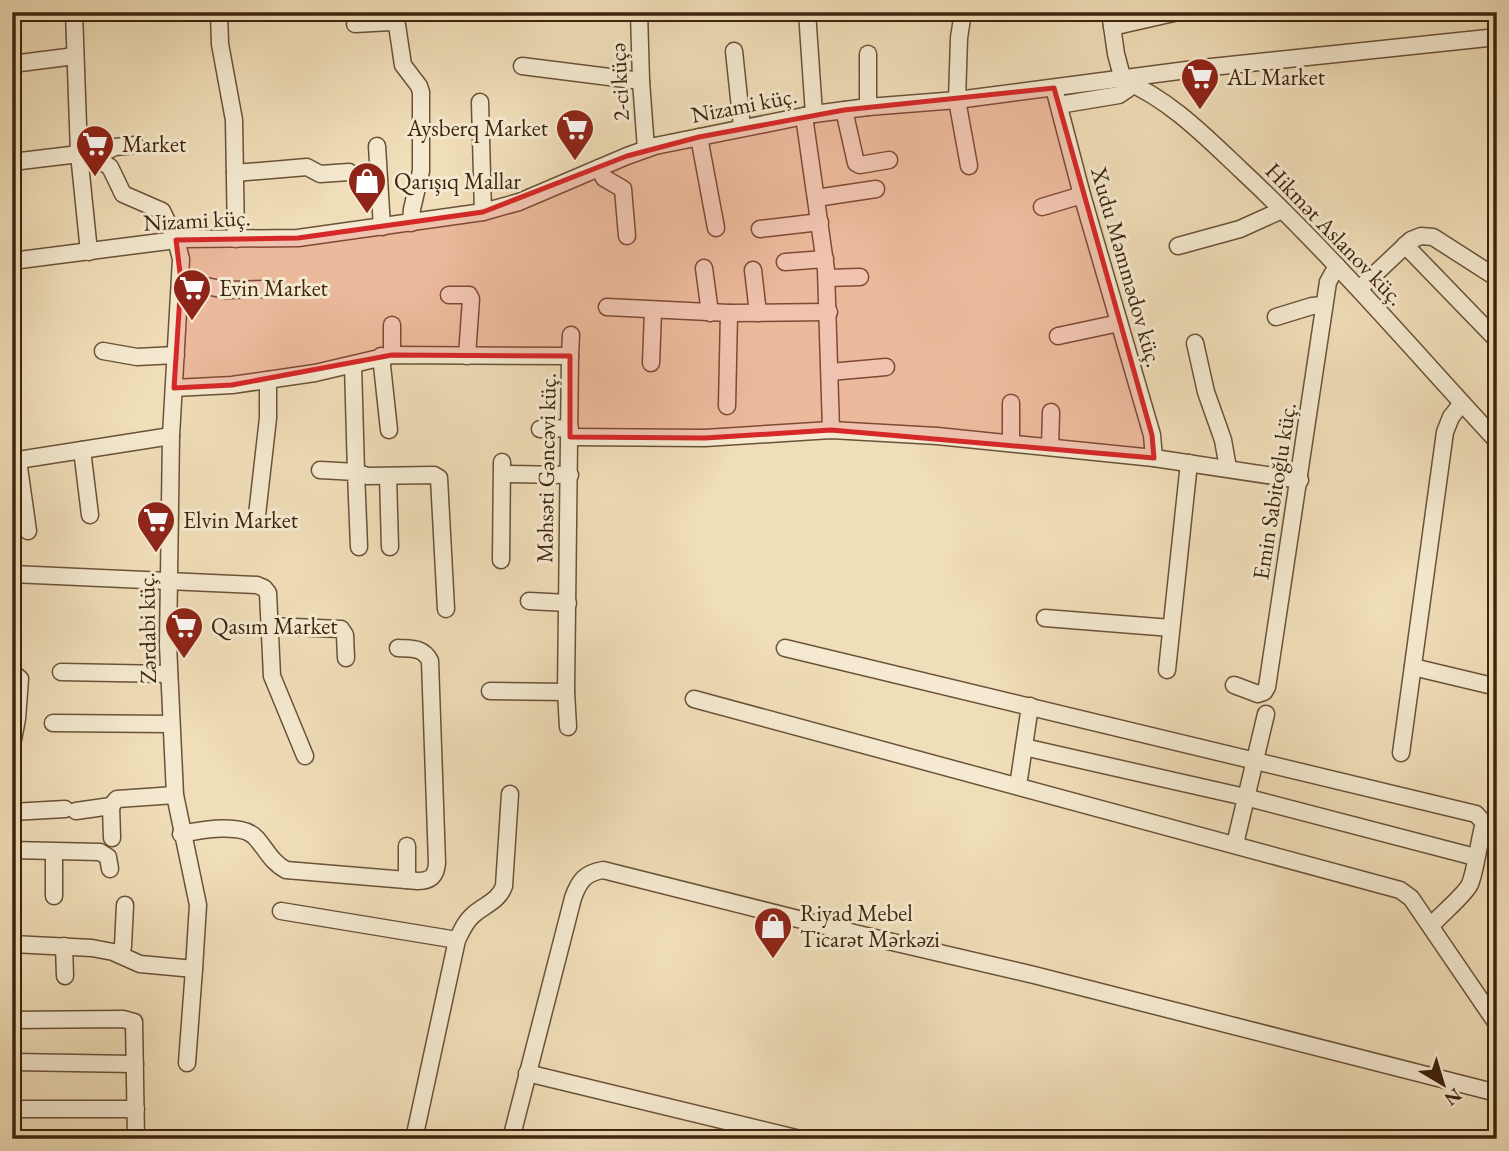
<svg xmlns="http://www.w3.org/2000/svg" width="1509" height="1151" font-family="'EB Garamond',serif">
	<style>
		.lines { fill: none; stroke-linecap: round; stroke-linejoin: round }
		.minor-casing { stroke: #6a5238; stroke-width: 19 }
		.minor { stroke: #f5ead1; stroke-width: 16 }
		.marked { fill: #d62828; fill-opacity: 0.2; stroke: #d62828; stroke-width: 5; stroke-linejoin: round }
		.labels { text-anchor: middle; stroke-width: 6; stroke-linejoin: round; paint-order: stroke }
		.poi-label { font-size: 23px; fill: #3e240e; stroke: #f5ead1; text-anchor: start }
		.street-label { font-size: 23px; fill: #3e240e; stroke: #f5ead1 }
	</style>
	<rect width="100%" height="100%" fill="#f0deb8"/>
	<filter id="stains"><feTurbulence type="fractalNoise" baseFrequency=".00286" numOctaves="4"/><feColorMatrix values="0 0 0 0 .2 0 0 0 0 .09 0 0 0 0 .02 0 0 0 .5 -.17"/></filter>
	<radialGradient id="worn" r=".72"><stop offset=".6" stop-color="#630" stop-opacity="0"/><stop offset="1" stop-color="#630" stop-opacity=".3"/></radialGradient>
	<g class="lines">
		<defs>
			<g id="minor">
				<path d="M74 12 79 154 89 252"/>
				<path d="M219 12 220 44 234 120 236 239"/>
				<path d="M639 12 641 81 646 149"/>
				<path d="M807 12 814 114"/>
				<path d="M963 12 959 38 957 100 969 166"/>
				<path d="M1110 12 1116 54 1123 80"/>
				<path d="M355 24 391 22 397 25 403 65 419 86 421 92V171L412 209 411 223"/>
				<path d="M1112 27 1178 12"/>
				<path d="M734 51 742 127"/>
				<path d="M12 64 75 56"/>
				<path d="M522 66 641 81"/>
				<path d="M1123 80C1169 99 1205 136 1241 170 1332 255 1413 350 1497 441"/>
				<path d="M1054 88 1082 195 1152 435 1154 458"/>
				<path d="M480 102 483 212"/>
				<path d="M1059 105 1119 95 1135 84"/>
				<path d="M868 107V54"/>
				<path d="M844 110 856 163 860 165 889 160"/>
				<path d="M804 116 826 270 831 430"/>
				<path d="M699 137 716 228"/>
				<path d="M377 146 382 227"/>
				<path d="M94 157 115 147 135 145"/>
				<path d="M12 162 79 154 94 157 110 167 123 194 162 211 176 240 181 259 171 436 168 645 175 795 198 905 194 969 140 964 113 952 92 948 12 944"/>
				<path d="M599 168 604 178 623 189 627 236"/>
				<path d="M235 173 307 167 320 174 349 172"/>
				<path d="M816 198 876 189"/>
				<path d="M1042 207 1082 195"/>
				<path d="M760 229 820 222"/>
				<path d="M1405 245 1497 340"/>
				<path d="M1178 246 1240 229 1282 210"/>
				<path d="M12 261 184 239 298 238 483 212 519 202 627 156 655 146 814 114 868 107 957 100 1202 68 1497 37"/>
				<path d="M785 262 825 259"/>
				<path d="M704 268 710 313"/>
				<path d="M753 270 758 313"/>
				<path d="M827 278 860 277"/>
				<path d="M181 281 226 290 269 289"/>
				<path d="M1359 289 1411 240 1421 236 1433 237 1497 278"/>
				<path d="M449 295H469L471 299 467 356"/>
				<path d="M607 307 729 313 829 312"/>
				<path d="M1276 317 1312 306 1324 305"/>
				<path d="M1058 336 1119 323"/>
				<path d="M1195 343 1206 392 1223 440 1228 468"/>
				<path d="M103 351 137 357 176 355"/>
				<path d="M392 355V325"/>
				<path d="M381 356 389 430"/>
				<path d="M570 356 571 335"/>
				<path d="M651 363 653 311"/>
				<path d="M353 365 356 472 367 476 434 475 439 478 446 609"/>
				<path d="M830 372 886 367"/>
				<path d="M174 388 232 385 315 373 392 355 570 356 566 692 568 727"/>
				<path d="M727 406 729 313"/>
				<path d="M540 429 570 428"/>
				<path d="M570 437 705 438 831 430 937 436 1154 458 1300 480"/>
				<path d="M1011 443V403"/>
				<path d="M1050 447 1051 412"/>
				<path d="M82 450 90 515"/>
				<path d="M18 460 28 531"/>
				<path d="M12 461 171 436"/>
				<path d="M320 470 356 472 359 547"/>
				<path d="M503 474 570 475"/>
				<path d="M388 476 390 547"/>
				<path d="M257 515 268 418V380"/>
				<path d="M501 560 502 462"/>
				<path d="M12 574 257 585 264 588 268 593 272 676 305 756"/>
				<path d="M529 601 568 603"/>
				<path d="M1045 618 1171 628"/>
				<path d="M269 626 341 629 345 635 346 658"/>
				<path d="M785 648 1476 814 1484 823C1479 840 1476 869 1470 884 1465 895 1440 915 1431 926"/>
				<path d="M1413 667 1497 687"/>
				<path d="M1167 670 1189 463"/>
				<path d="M12 672 20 679 17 719 12 745"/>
				<path d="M61 672 169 674"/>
				<path d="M1234 685 1258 694 1264 692 1267 687 1328 282 1337 266"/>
				<path d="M490 691 566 692"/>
				<path d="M694 699 1400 890 1411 898 1497 1024"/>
				<path d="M53 723 171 724"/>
				<path d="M1024 747 1245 797 1475 857"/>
				<path d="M1401 753 1445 432 1451 417 1462 403"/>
				<path d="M1018 786 1030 706"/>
				<path d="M111 806 112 838"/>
				<path d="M76 811 111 806 117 799 175 795"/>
				<path d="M12 812 65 809"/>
				<path d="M181 834C200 830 243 822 256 838 266 849 272 863 286 870L418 881C431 881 436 876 437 863L430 661C423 647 412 649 398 648"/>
				<path d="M1235 844 1266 714"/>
				<path d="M407 846V880"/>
				<path d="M12 850 100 852 108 857 110 869"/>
				<path d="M54 852V896"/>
				<path d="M281 911 457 940"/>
				<path d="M64 946 65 976"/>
				<path d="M121 955 123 946 125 905"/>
				<path d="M12 1020 123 1019 134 1022 136 1139"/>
				<path d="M12 1062 135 1064"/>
				<path d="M187 1063 194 969"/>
				<path d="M527 1073 800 1139"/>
				<path d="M12 1109H136"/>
				<path d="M414 1139 457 940C462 930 465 922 473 915 484 905 499 901 504 886L510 794"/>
				<path d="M511 1139 573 898C579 881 585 873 603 870L858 934 1034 975 1497 1093"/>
			</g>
		</defs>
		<!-- minor casing -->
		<use href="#minor" class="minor-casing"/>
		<!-- minor -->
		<use href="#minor" class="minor"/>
	</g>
	<!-- marked area -->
	<path class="marked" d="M1054 88 1152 435 1154 458 831 430 705 438 570 437V356L392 355 232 385 174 388 181 281 176 240 298 238 483 212 627 156 699 137 844 110Z"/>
	<!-- icons -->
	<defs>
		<symbol id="supermarket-pin" viewBox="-11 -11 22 30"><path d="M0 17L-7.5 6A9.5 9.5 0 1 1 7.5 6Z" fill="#8f2418" stroke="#f5ead1"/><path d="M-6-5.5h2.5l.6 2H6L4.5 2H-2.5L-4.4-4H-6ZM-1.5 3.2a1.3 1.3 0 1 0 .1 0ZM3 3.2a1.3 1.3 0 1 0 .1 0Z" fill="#fff"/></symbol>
		<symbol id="shop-pin" viewBox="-11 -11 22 30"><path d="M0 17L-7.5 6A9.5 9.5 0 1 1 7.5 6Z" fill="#8f2418" stroke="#f5ead1"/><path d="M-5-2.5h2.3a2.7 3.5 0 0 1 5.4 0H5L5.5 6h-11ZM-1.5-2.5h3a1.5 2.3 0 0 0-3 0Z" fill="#fff"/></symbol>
	</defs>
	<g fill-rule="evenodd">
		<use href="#supermarket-pin" x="1178" y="55" width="44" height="60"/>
		<use href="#supermarket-pin" x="553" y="106" width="44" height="60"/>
		<use href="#supermarket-pin" x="73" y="122" width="44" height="60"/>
		<use href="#shop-pin" x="345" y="159" width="44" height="60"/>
		<use href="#supermarket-pin" x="170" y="266" width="44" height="60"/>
		<use href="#supermarket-pin" x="134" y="498" width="44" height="60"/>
		<use href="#supermarket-pin" x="162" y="604" width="44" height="60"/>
		<use href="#shop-pin" x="751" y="904" width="44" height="60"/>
	</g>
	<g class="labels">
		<!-- poi labels -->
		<g class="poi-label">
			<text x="1227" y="85">AL Market</text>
			<text x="548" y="136" text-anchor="end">Aysberq Market</text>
			<text x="122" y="152">Market</text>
			<text x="394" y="189">Qarışıq Mallar</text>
			<text x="219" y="296">Evin Market</text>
			<text x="183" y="528">Elvin Market</text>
			<text x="211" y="634">Qasım Market</text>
			<text x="800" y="921">Riyad Mebel<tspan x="800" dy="26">Ticarət Mərkəzi</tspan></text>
		</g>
		<!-- street labels -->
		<g class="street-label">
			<text transform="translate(619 82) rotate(-93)" y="8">2-ci küçə</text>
			<text transform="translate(744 105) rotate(-11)" y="8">Nizami küç.</text>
			<text transform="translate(197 220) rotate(-3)" y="8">Nizami küç.</text>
			<text transform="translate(1335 234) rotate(46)" y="8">Hikmət Aslanov küç.</text>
			<text transform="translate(1127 267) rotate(74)" y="8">Xudu Məmmədov küç.</text>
			<text transform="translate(546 468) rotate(-89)" y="8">Məhsəti Gəncəvi küç.</text>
			<text transform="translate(1274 491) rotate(-81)" y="8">Emin Sabitoğlu küç.</text>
			<text transform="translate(147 628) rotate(-91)" y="8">Zərdabi küç.</text>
		</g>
	</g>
	<!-- margin -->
	<rect width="1509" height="1151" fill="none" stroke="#f0deb8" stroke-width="42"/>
	<rect x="14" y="14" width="1481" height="1123" fill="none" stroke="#3e240e" stroke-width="3.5"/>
	<rect x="21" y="21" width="1467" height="1109" fill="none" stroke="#3e240e" stroke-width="2"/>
	<!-- north arrow -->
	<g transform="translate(1443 1084) rotate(142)" stroke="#f5ead1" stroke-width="5" paint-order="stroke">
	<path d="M0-5L12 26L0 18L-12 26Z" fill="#3e240e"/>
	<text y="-10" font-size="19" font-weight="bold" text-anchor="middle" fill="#3e240e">N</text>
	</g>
	<rect width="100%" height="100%" filter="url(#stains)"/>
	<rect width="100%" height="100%" fill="url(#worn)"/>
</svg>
